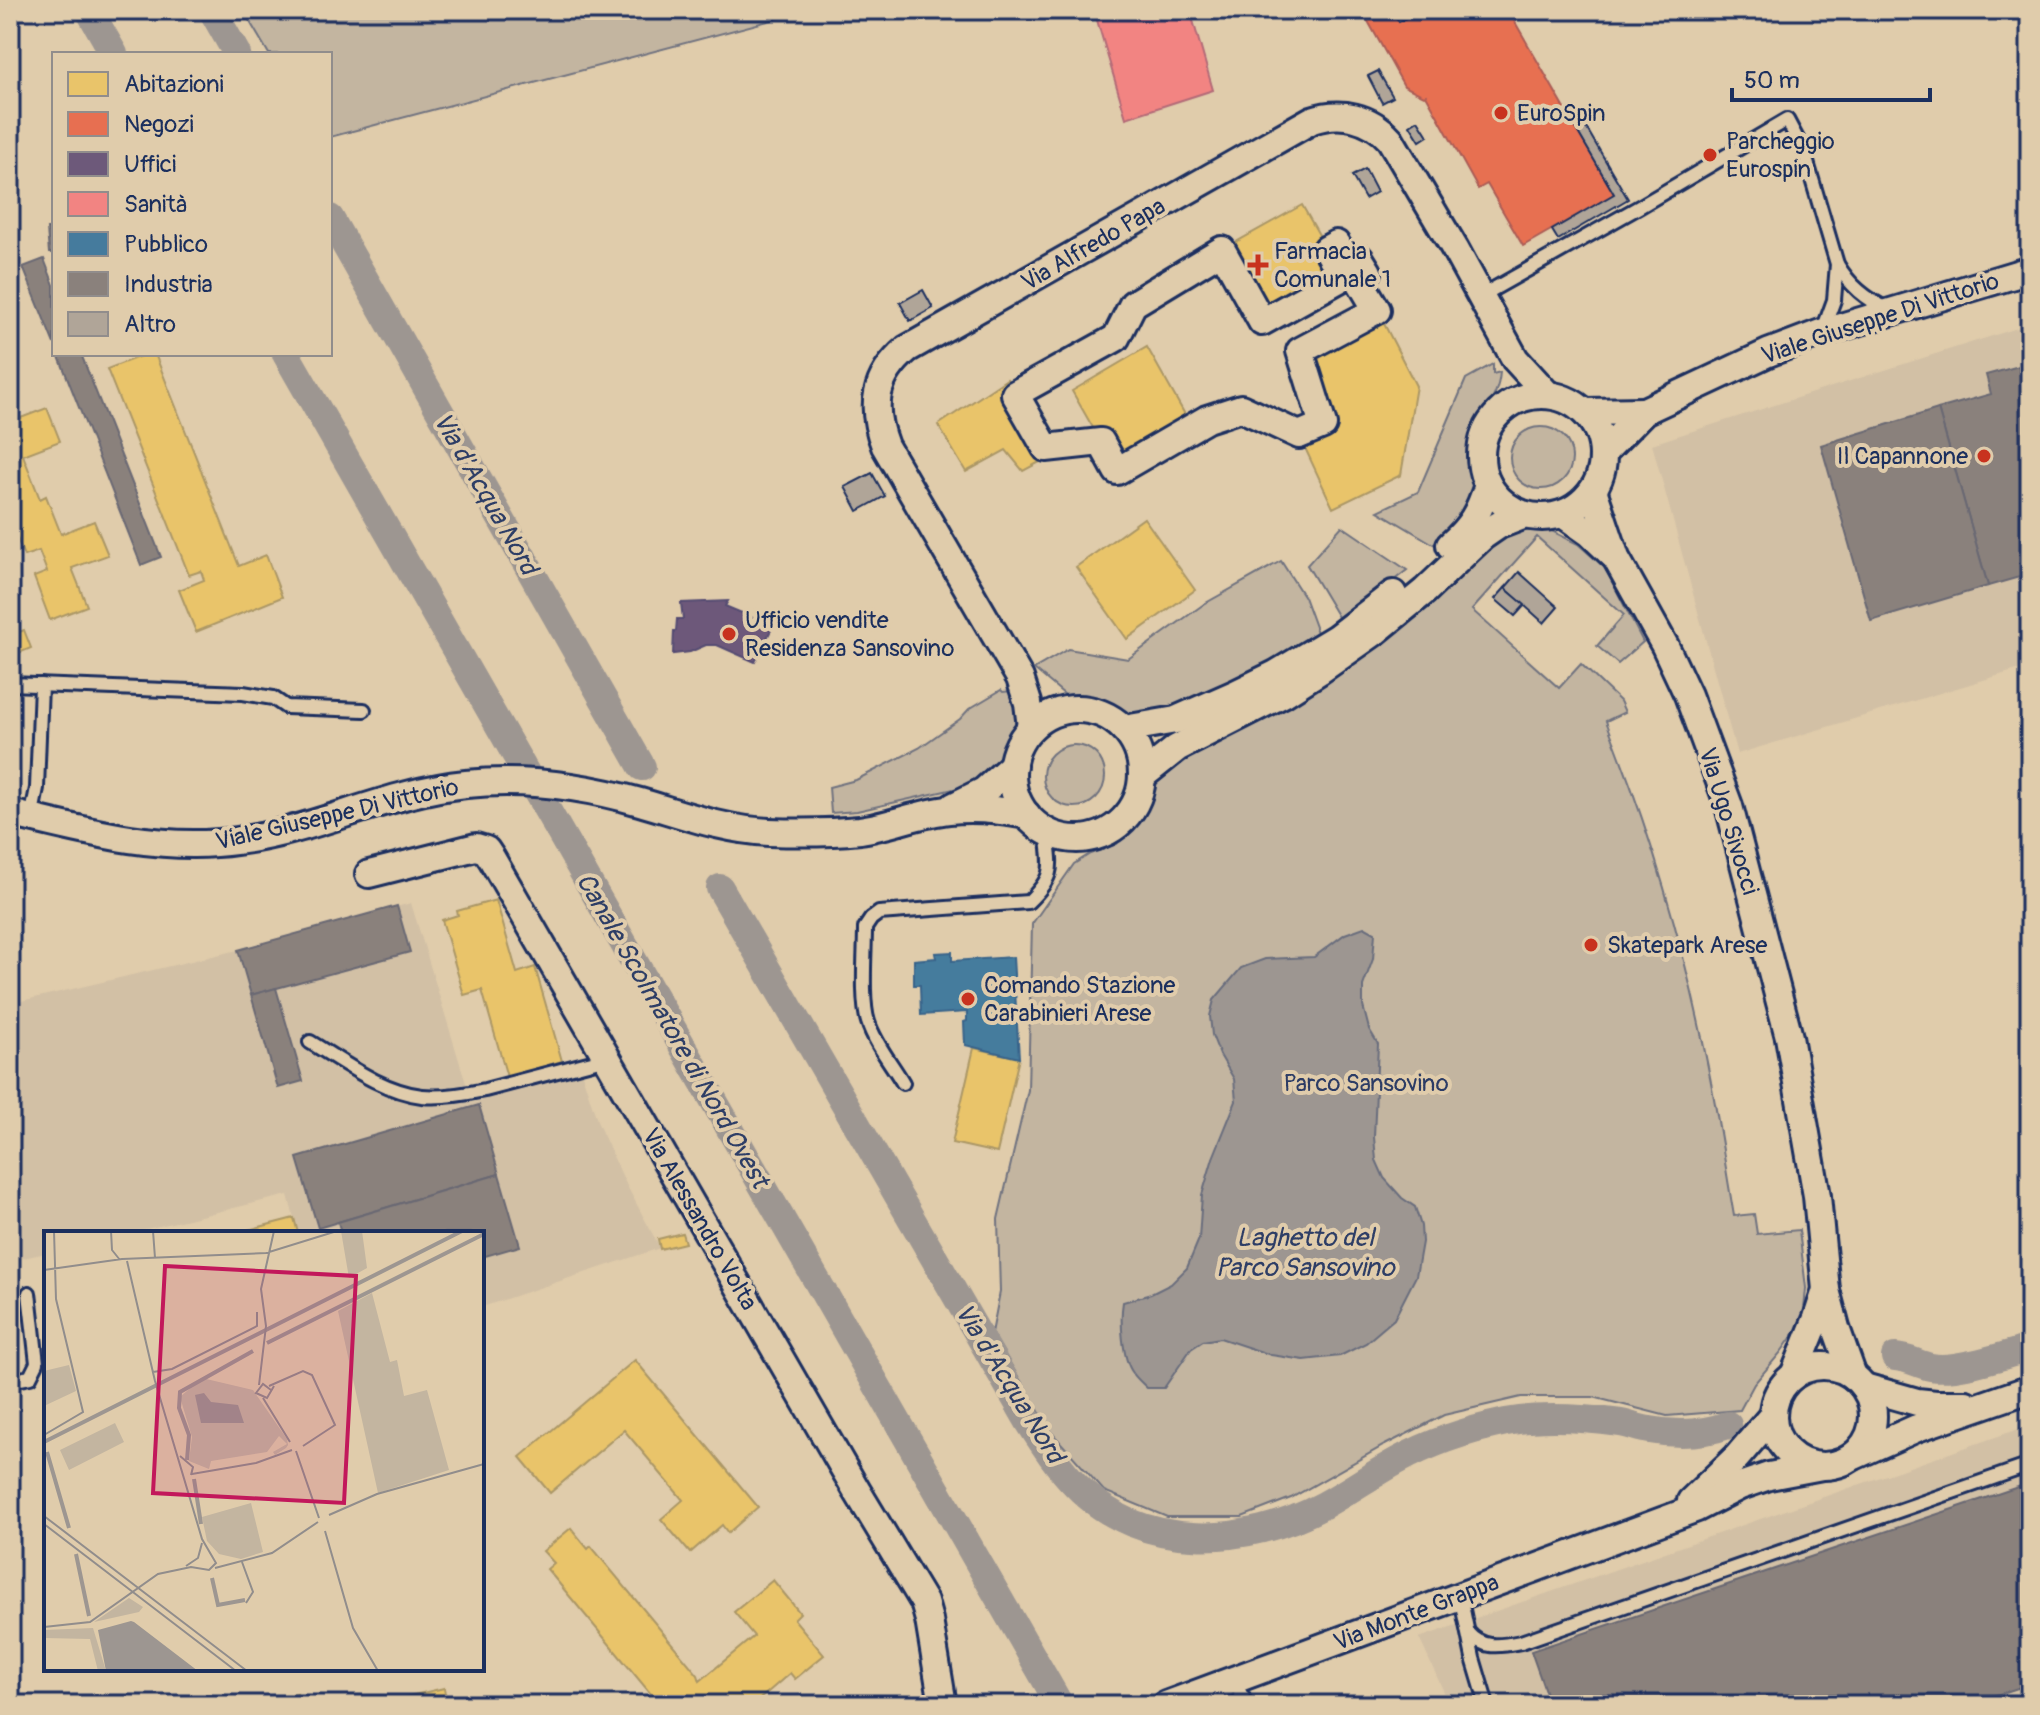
<svg xmlns="http://www.w3.org/2000/svg" width="2040" height="1715" font-family="Pangolin,sans-serif">
	<style>
		.built { fill: #d2c0a5 }
		.green { fill: #c3b5a0; stroke: #6f727f; stroke-width: 2 }
		.water { fill: #9d9691; stroke: #696d7d; stroke-width: 2 }
		.homes { fill: #e9c46a; stroke: #ab9766; stroke-width: 2 }
		.shops { fill: #e76f51; stroke: #aa5c55; stroke-width: 2 }
		.offices { fill: #6d597a; stroke: #544c72; stroke-width: 2 }
		.health { fill: #f28482; stroke: #b26a77; stroke-width: 2 }
		.public { fill: #457b9d; stroke: #38648a; stroke-width: 2 }
		.industry { fill: #8a817c; stroke: #696873; stroke-width: 2 }
		.lines { fill: none; stroke-linecap: round; stroke-linejoin: round }
		.canal { stroke: #9d9691; stroke-width: 28 }
		.building { fill: #b0a598; stroke: #1b2f5e; stroke-width: 2 }
		.lane-casing { stroke: #1b2f5e; stroke-width: 18 }
		.street-casing { stroke: #1b2f5e; stroke-width: 32 }
		.lane { stroke: #e0ccab; stroke-width: 12 }
		.street { stroke: #e0ccab; stroke-width: 26 }
		.poi-dot { fill: #c8321e; stroke: #e0ccab; stroke-width: 3 }
		.labels { text-anchor: middle; stroke-width: 8; stroke-linejoin: round; paint-order: stroke }
		.poi-label { font-size: 24px; fill: #1b2f5e; stroke: #e0ccab; text-anchor: start }
		.street-label { font-size: 24px; fill: #1b2f5e; stroke: #e0ccab }
		.park-label { font-size: 24px; fill: #2c3c65; stroke: #e0ccab }
		.water-label { font-size: 26px; font-style: italic; fill: #2e3e66; stroke: #e0ccab }
		.inset-river { fill: none; stroke: #9d9691; stroke-width: 4 }
		.inset-road { fill: none; stroke: #918d8c; stroke-width: 2 }
		.view { fill: #c2185b; fill-opacity: 0.15; stroke: #c2185b; stroke-width: 4 }
		.inset-edge { fill: none; stroke: #1b2f5e; stroke-width: 4 }
	</style>
	<rect width="100%" height="100%" fill="#e0ccab"/>
	<filter id="ink" filterUnits="userSpaceOnUse"><feTurbulence type="fractalNoise" baseFrequency=".0125" numOctaves="2"/><feDisplacementMap in="SourceGraphic" scale="16" xChannelSelector="R" yChannelSelector="G"/><feConvolveMatrix kernelMatrix="1 2 1 2 8 2 1 2 1" color-interpolation-filters="sRGB"/></filter>
	<g filter="url(#ink)">
		<!-- built -->
		<g class="built">
			<path d="M2030 324V666L1737 754 1652 444Z"/>
			<path d="M411 903 472 1103 582 1074 599 1126 627 1186 660 1248 482 1307V1233H298L288 1195 130 1233H46V1253L10 1261V994L13 1003 238 950Z"/>
			<path d="M2030 1425V1705H1450L1419 1638Z"/>
		</g>
		<!-- green -->
		<g class="green">
			<path d="M243 10H810L330 137V54H269Z"/>
			<path d="M1493 364V374L1500 372C1498 402 1479 413 1472 440 1468 453 1471 465 1472 477 1477 507 1453 526 1435 545L1378 511 1418 492 1466 379Z"/>
			<circle cx="1541" cy="458" r="31"/>
			<path d="M1342 526 1407 570 1341 622 1307 565Z"/>
			<path d="M1522 531H1552L1578 544 1605 568 1643 642 1618 664 1597 646 1624 615 1537 537 1472 610 1559 688 1581 664 1620 701 1625 712 1606 721C1651 833 1687 958 1710 1077 1719 1123 1726 1170 1734 1216L1754 1214 1757 1234 1799 1230 1806 1288 1803 1321 1781 1352 1754 1384 1740 1410 1667 1416 1593 1397H1521L1444 1415 1383 1446 1291 1498 1242 1517H1167L1104 1491 1052 1433 992 1333 1000 1292 998 1219 1028 1090 1032 924 1074 864 1090 854 1117 844 1138 817 1156 780 1165 769 1498 537Z"/>
			<path d="M1281 561 1304 597 1319 638 1180 710 1135 717 1100 709 1070 699 1034 669 1068 649 1128 659 1204 604Z"/>
			<path d="M1001 690 1003 692 1011 691 1016 717 1014 734 1002 758 991 770 967 786 857 811 831 813 829 787 856 780 919 748 960 719 969 709Z"/>
			<circle cx="1074" cy="776" r="31"/>
		</g>
		<!-- water -->
		<path class="water" d="M1364 927 1375 933 1373 959 1363 986V1006L1369 1029 1378 1044 1374 1137 1376 1160 1384 1178 1402 1198 1415 1207 1421 1226 1422 1242 1416 1276 1394 1319 1366 1343 1340 1356 1304 1360 1271 1355 1220 1338 1203 1341 1191 1349 1164 1388H1147C1142 1383 1136 1378 1133 1373 1122 1359 1120 1319 1123 1302L1151 1294 1171 1284 1187 1268 1199 1239 1202 1195 1213 1158 1236 1101 1234 1079 1220 1055 1212 1035 1210 1016 1214 1000 1241 968 1265 959 1314 957 1345 934Z"/>
		<!-- homes -->
		<g class="homes">
			<path d="M1302 205 1343 277 1262 322 1222 250Z"/>
			<path d="M1377 310 1416 386 1401 475 1333 508 1299 435 1323 425 1300 351Z"/>
			<path d="M1147 347 1188 420 1113 463 1072 391Z"/>
			<path d="M146 354H155L239 566 266 555 282 597 196 632 179 590 204 580 201 571 189 575 107 369Z"/>
			<path d="M1007 379 1051 456 1023 471 1006 450 966 472 938 425Z"/>
			<path d="M47 408 60 441 23 455 40 499 46 496 61 534 94 521 108 555 72 568 87 606 50 620 34 577 47 572 39 551 24 556 10 520V503L12 502 10 496V422Z"/>
			<path d="M1144 518 1195 590 1127 639 1076 567Z"/>
			<path d="M24 630 31 648 19 653 11 635Z"/>
			<path d="M496 900 517 973 535 967 562 1061 507 1077 482 990 464 995 442 920 458 915 457 911Z"/>
			<path d="M974 1048 1019 1058 997 1153 952 1143Z"/>
			<path d="M294 1218 298 1233H249L248 1230Z"/>
			<path d="M682 1233 685 1243 660 1249 658 1239Z"/>
			<path d="M635 1360 758 1507 728 1533 722 1525 690 1553 661 1519 683 1500 624 1430 550 1493 520 1457Z"/>
			<path d="M571 1528 588 1549 591 1546 698 1675 700 1681 754 1636 734 1612 773 1580 800 1613 794 1619 824 1655 795 1679 790 1673 753 1705H660L547 1569 554 1563 543 1551Z"/>
			<path d="M444 1688 447 1705H371Z"/>
			<path d="M297 1694 300 1705H255Z"/>
		</g>
		<!-- shops -->
		<path class="shops" d="M1372 10H1392L1399 22 1420 10H1508L1614 194 1523 246 1487 184 1478 189 1426 95 1424 96 1404 86 1364 14Z"/>
		<!-- offices -->
		<path class="offices" d="M728 601 725 606 773 626 755 662 717 645H706L690 652 673 654 674 631H676L677 619H683L681 603Z"/>
		<!-- health -->
		<path class="health" d="M1094 10H1190L1213 90 1126 118Z"/>
		<!-- public -->
		<path class="public" d="M952 952V961L1013 957 1019 1058 965 1045 964 1022 967 1021V1012L921 1015 920 985H914V960L936 958 935 953Z"/>
		<!-- industry -->
		<g class="industry">
			<path d="M47 229H54V253H49Z"/>
			<path d="M44 259 54 285V344L23 267Z"/>
			<path d="M58 354H81L161 557 141 565Z"/>
			<path d="M2030 363V574L1988 586 1938 409 1991 394 1986 375Z"/>
			<path d="M1938 409 1988 586 1871 621 1821 445Z"/>
			<path d="M397 906 410 952 251 995 238 950Z"/>
			<path d="M276 988 303 1081 278 1088 251 995Z"/>
			<path d="M479 1105 499 1174 318 1228 297 1158Z"/>
			<path d="M499 1174 520 1246 482 1257V1233H341L338 1222Z"/>
			<path d="M2030 1483V1684L1966 1705H1550L1531 1651Z"/>
		</g>
		<g class="lines">
			<!-- canal -->
			<g class="canal">
				<path d="M89 10 114 54"/>
				<path d="M212 10 237 54"/>
				<path d="M330 218 642 767"/>
				<path d="M286 354 1060 1705"/>
				<path d="M720 888 1029 1422C1043 1444 1058 1467 1076 1485 1141 1553 1247 1547 1324 1505 1349 1491 1372 1475 1397 1461 1431 1442 1468 1430 1506 1422 1543 1415 1583 1418 1621 1423 1631 1425 1640 1429 1650 1430 1676 1435 1703 1434 1728 1425"/>
				<path d="M1895 1357C1910 1358 1917 1364 1931 1367 1955 1372 2005 1355 2030 1348"/>
			</g>
		</g>
		<!-- building -->
		<g class="building">
			<path d="M1392 10H1420L1399 22Z"/>
			<path d="M1378 71 1393 97 1382 103 1368 76Z"/>
			<path d="M1418 120 1428 136 1420 141 1410 125Z"/>
			<path d="M1584 124 1628 199 1558 240 1552 230 1614 194 1576 129Z"/>
			<path d="M1365 169 1377 192 1365 199 1352 176Z"/>
			<path d="M923 290 933 308 910 321 900 303Z"/>
			<path d="M872 473 885 496 858 511 845 487Z"/>
			<path d="M1519 572 1558 607 1544 623 1505 588Z"/>
			<path d="M1505 588 1525 605 1515 616 1495 599Z"/>
		</g>
		<g class="lines">
			<defs>
				<g id="lane">
					<path d="M1481 296 1639 207 1787 120 1804 152 1837 264C1850 286 1866 299 1889 310"/>
					<path d="M1823 330 1834 300 1837 264"/>
					<path d="M10 684 243 693 273 698 286 707 364 710"/>
					<path d="M31 819 37 788 41 685"/>
					<path d="M310 1042C345 1063 381 1091 422 1096 442 1098 466 1094 485 1090L607 1058"/>
					<path d="M903 1083C892 1064 875 1044 868 1022 861 1000 865 953 865 928L871 919 879 913 1028 902C1056 875 1051 868 1047 831"/>
					<path d="M10 1381 30 1377 37 1363 29 1293"/>
					<path d="M1460 1595 1473 1658 1487 1705"/>
					<path d="M1468 1632C1483 1650 1501 1646 1521 1642L2030 1465"/>
					<path d="M1233 1680 1247 1705"/>
				</g>
				<g id="street">
					<path d="M1336 244 1348 265 1360 259 1368 272 1361 283 1377 310 1300 351 1323 425 1299 435 1241 408 1207 419 1117 471 1101 442 1046 448 1015 394 1116 338 1133 304 1222 250 1262 322 1343 277 1327 249Z"/>
					<circle cx="1542" cy="456" r="61"/>
					<path d="M1585 412 1644 411"/>
					<path d="M1603 453 1644 411 1768 353 1821 333 2030 270"/>
					<path d="M1593 490 1616 558 1665 646 1688 695 1729 806 1789 1037 1817 1196 1826 1290 1836 1328 1853 1376"/>
					<path d="M1563 514 1590 533 1613 555"/>
					<path d="M1450 545C1472 526 1479 512 1488 485"/>
					<circle cx="1077" cy="774" r="65"/>
					<path d="M1031 727 1028 703 1020 678 885 446C870 407 874 377 907 349L1312 120C1341 110 1370 117 1390 139L1455 249 1515 359 1548 395"/>
					<path d="M1124 729 1176 720 1235 694 1276 674 1336 638 1393 594"/>
					<path d="M1142 776 1177 748 1283 694 1319 671 1376 631 1425 591 1483 536 1499 525 1525 515"/>
					<path d="M954 806 984 791 1013 765"/>
					<path d="M10 813C84 831 161 852 237 841 315 831 387 792 466 784 524 778 584 786 640 802 682 814 724 830 769 832 799 833 830 833 860 830 890 826 919 813 949 810 975 807 1001 810 1027 815"/>
					<path d="M369 874 476 847 486 850 492 859 857 1491 924 1602 929 1620 943 1705"/>
					<circle cx="1823" cy="1416" r="50"/>
					<path d="M1794 1375 1817 1318 1826 1290"/>
					<path d="M1864 1387 1917 1402 1936 1404H1966"/>
					<path d="M1854 1456 1917 1428 2030 1389"/>
					<path d="M1691 1501 1737 1457 1773 1415"/>
					<path d="M1166 1705 1697 1508 1740 1486 1769 1476 1822 1466"/>
				</g>
			</defs>
			<!-- lane casing -->
			<use href="#lane" class="lane-casing"/>
			<!-- street casing -->
			<use href="#street" class="street-casing"/>
			<!-- lane -->
			<use href="#lane" class="lane"/>
			<!-- street -->
			<use href="#street" class="street"/>
		</g>
	</g>
	<!-- markers -->
	<g class="poi-dot">
		<circle cx="1501" cy="113" r="8"/>
		<circle cx="1710" cy="155" r="8"/>
		<path d="M1254 253h8v8h8v8h-8v8h-8v-8h-8v-8h8z"/>
		<circle cx="1984" cy="456" r="8"/>
		<circle cx="729" cy="634" r="8"/>
		<circle cx="1591" cy="945" r="8"/>
		<circle cx="968" cy="999" r="8"/>
	</g>
	<g class="labels">
		<!-- poi labels -->
		<g class="poi-label">
			<text x="1517" y="121">EuroSpin</text>
			<text x="1726" y="149">Parcheggio<tspan x="1726" dy="28">Eurospin</tspan></text>
			<text x="1274" y="259">Farmacia<tspan x="1274" dy="28">Comunale 1</tspan></text>
			<text x="1968" y="464" text-anchor="end">Il Capannone</text>
			<text x="745" y="628">Ufficio vendite<tspan x="745" dy="28">Residenza Sansovino</tspan></text>
			<text x="1607" y="953">Skatepark Arese</text>
			<text x="984" y="993">Comando Stazione<tspan x="984" dy="28">Carabinieri Arese</tspan></text>
		</g>
		<!-- street labels -->
		<g class="street-label">
			<text transform="translate(1093 244) rotate(-30)" y="8">Via Alfredo Papa</text>
			<text transform="translate(1880 318) rotate(-18)" y="8">Viale Giuseppe Di Vittorio</text>
			<text transform="translate(337 814) rotate(-13)" y="8">Viale Giuseppe Di Vittorio</text>
			<text transform="translate(1729 821) rotate(73)" y="8">Via Ugo Sivocci</text>
			<text transform="translate(700 1219) rotate(60)" y="8">Via Alessandro Volta</text>
			<text transform="translate(1416 1612) rotate(-21)" y="8">Via Monte Grappa</text>
		</g>
		<!-- park labels -->
		<g class="park-label">
			<text x="1366" y="1091">Parco Sansovino</text>
		</g>
		<!-- water labels -->
		<g class="water-label">
			<text transform="translate(486 493) rotate(60)" y="9">Via d'Acqua Nord</text>
			<text transform="translate(673 1030) rotate(60)" y="9">Canale Scolmatore di Nord Ovest</text>
			<text x="1305" y="1246">Laghetto del<tspan x="1305" dy="30">Parco Sansovino</tspan></text>
			<text transform="translate(1010 1383) rotate(58)" y="9">Via d'Acqua Nord</text>
		</g>
	</g>
	<!-- overview -->
	<g transform="translate(44 1231)">
		<rect width="440" height="440" fill="#e0ccab"/>
		<path d="M297 0H318L323 37 305 47ZM328 62 346 131 353 129 360 165 383 159 405 239 334 262 294 80ZM25 134 32 160 0 175V140ZM158 147 209 159 243 208 244 214 242 217 231 224 229 221 243 213 235 205 223 221 167 230 165 238 145 230 148 206 136 166ZM71 192 80 211 25 239 16 219ZM207 272 219 321 197 328 175 323 163 310 158 286ZM85 367 99 376 95 381 50 391ZM49 397 62 440H54L46 408 0 407V399Z" fill="#c3b5a0"/>
		<path d="M160 162 167 171 194 174 200 192H157L151 164ZM87 390 90 391 154 440H62L54 399Z" fill="#9d9691"/>
		<path class="inset-river" d="M223 112 440 3M0 211 418 0M3 221 25 297M143 229 145 204 135 177 136 161 209 120M150 248 157 293M32 323 45 385M168 347 174 374 201 369"/>
		<path class="inset-road" d="M67 0 68 19 76 29M109 0 111 27M0 39 78 28 222 22 293 0M109 141 128 138 213 95V81M215 154 222 95 217 58 230 0M225 155 259 140 268 144 291 194 259 215M227 159 219 153 212 162 223 167 230 155M219 167 246 211M0 204 39 181 12 68 10 0M252 220 275 287M136 225 149 236 147 244M148 243 212 232 248 219M285 284 333 263 440 233M0 285 203 440M0 293 192 440M281 300 309 397 334 440M198 331 209 361 202 372M142 335 154 327 158 312M171 337 228 322 274 291M0 396 46 391 114 343 147 336 165 339 172 332 158 308 111 150 83 30"/>
		<path class="view" d="M121 35 312 45 300 272 109 262Z"/>
		<rect width="440" height="440" class="inset-edge"/>
	</g>
	<!-- margin -->
	<rect width="2040" height="1715" fill="none" stroke="#e0ccab" stroke-width="40"/>
	<rect x="20" y="20" width="2000" height="1675" fill="none" stroke="#1b2f5e" stroke-width="3" filter="url(#ink)"/>
	<!-- legend -->
	<rect x="52" y="52" width="280" height="304" fill="#e0ccab" stroke="#918d8c" stroke-width="2"/>
	<rect x="68" y="72" width="40" height="24" fill="#e9c46a" stroke="#918d8c" stroke-width="2"/>
	<text x="124" y="92" font-size="24" fill="#1b2f5e">Abitazioni</text>
	<rect x="68" y="112" width="40" height="24" fill="#e76f51" stroke="#918d8c" stroke-width="2"/>
	<text x="124" y="132" font-size="24" fill="#1b2f5e">Negozi</text>
	<rect x="68" y="152" width="40" height="24" fill="#6d597a" stroke="#918d8c" stroke-width="2"/>
	<text x="124" y="172" font-size="24" fill="#1b2f5e">Uffici</text>
	<rect x="68" y="192" width="40" height="24" fill="#f28482" stroke="#918d8c" stroke-width="2"/>
	<text x="124" y="212" font-size="24" fill="#1b2f5e">Sanità</text>
	<rect x="68" y="232" width="40" height="24" fill="#457b9d" stroke="#918d8c" stroke-width="2"/>
	<text x="124" y="252" font-size="24" fill="#1b2f5e">Pubblico</text>
	<rect x="68" y="272" width="40" height="24" fill="#8a817c" stroke="#918d8c" stroke-width="2"/>
	<text x="124" y="292" font-size="24" fill="#1b2f5e">Industria</text>
	<rect x="68" y="312" width="40" height="24" fill="#b0a598" stroke="#918d8c" stroke-width="2"/>
	<text x="124" y="332" font-size="24" fill="#1b2f5e">Altro</text>
	<!-- scale -->
	<path d="M1732 88v12h198v-12" fill="none" stroke="#1b2f5e" stroke-width="4"/>
	<text x="1744" y="88" font-size="24" fill="#1b2f5e" stroke="#e0ccab" stroke-width="6" paint-order="stroke">50 m</text>
</svg>
